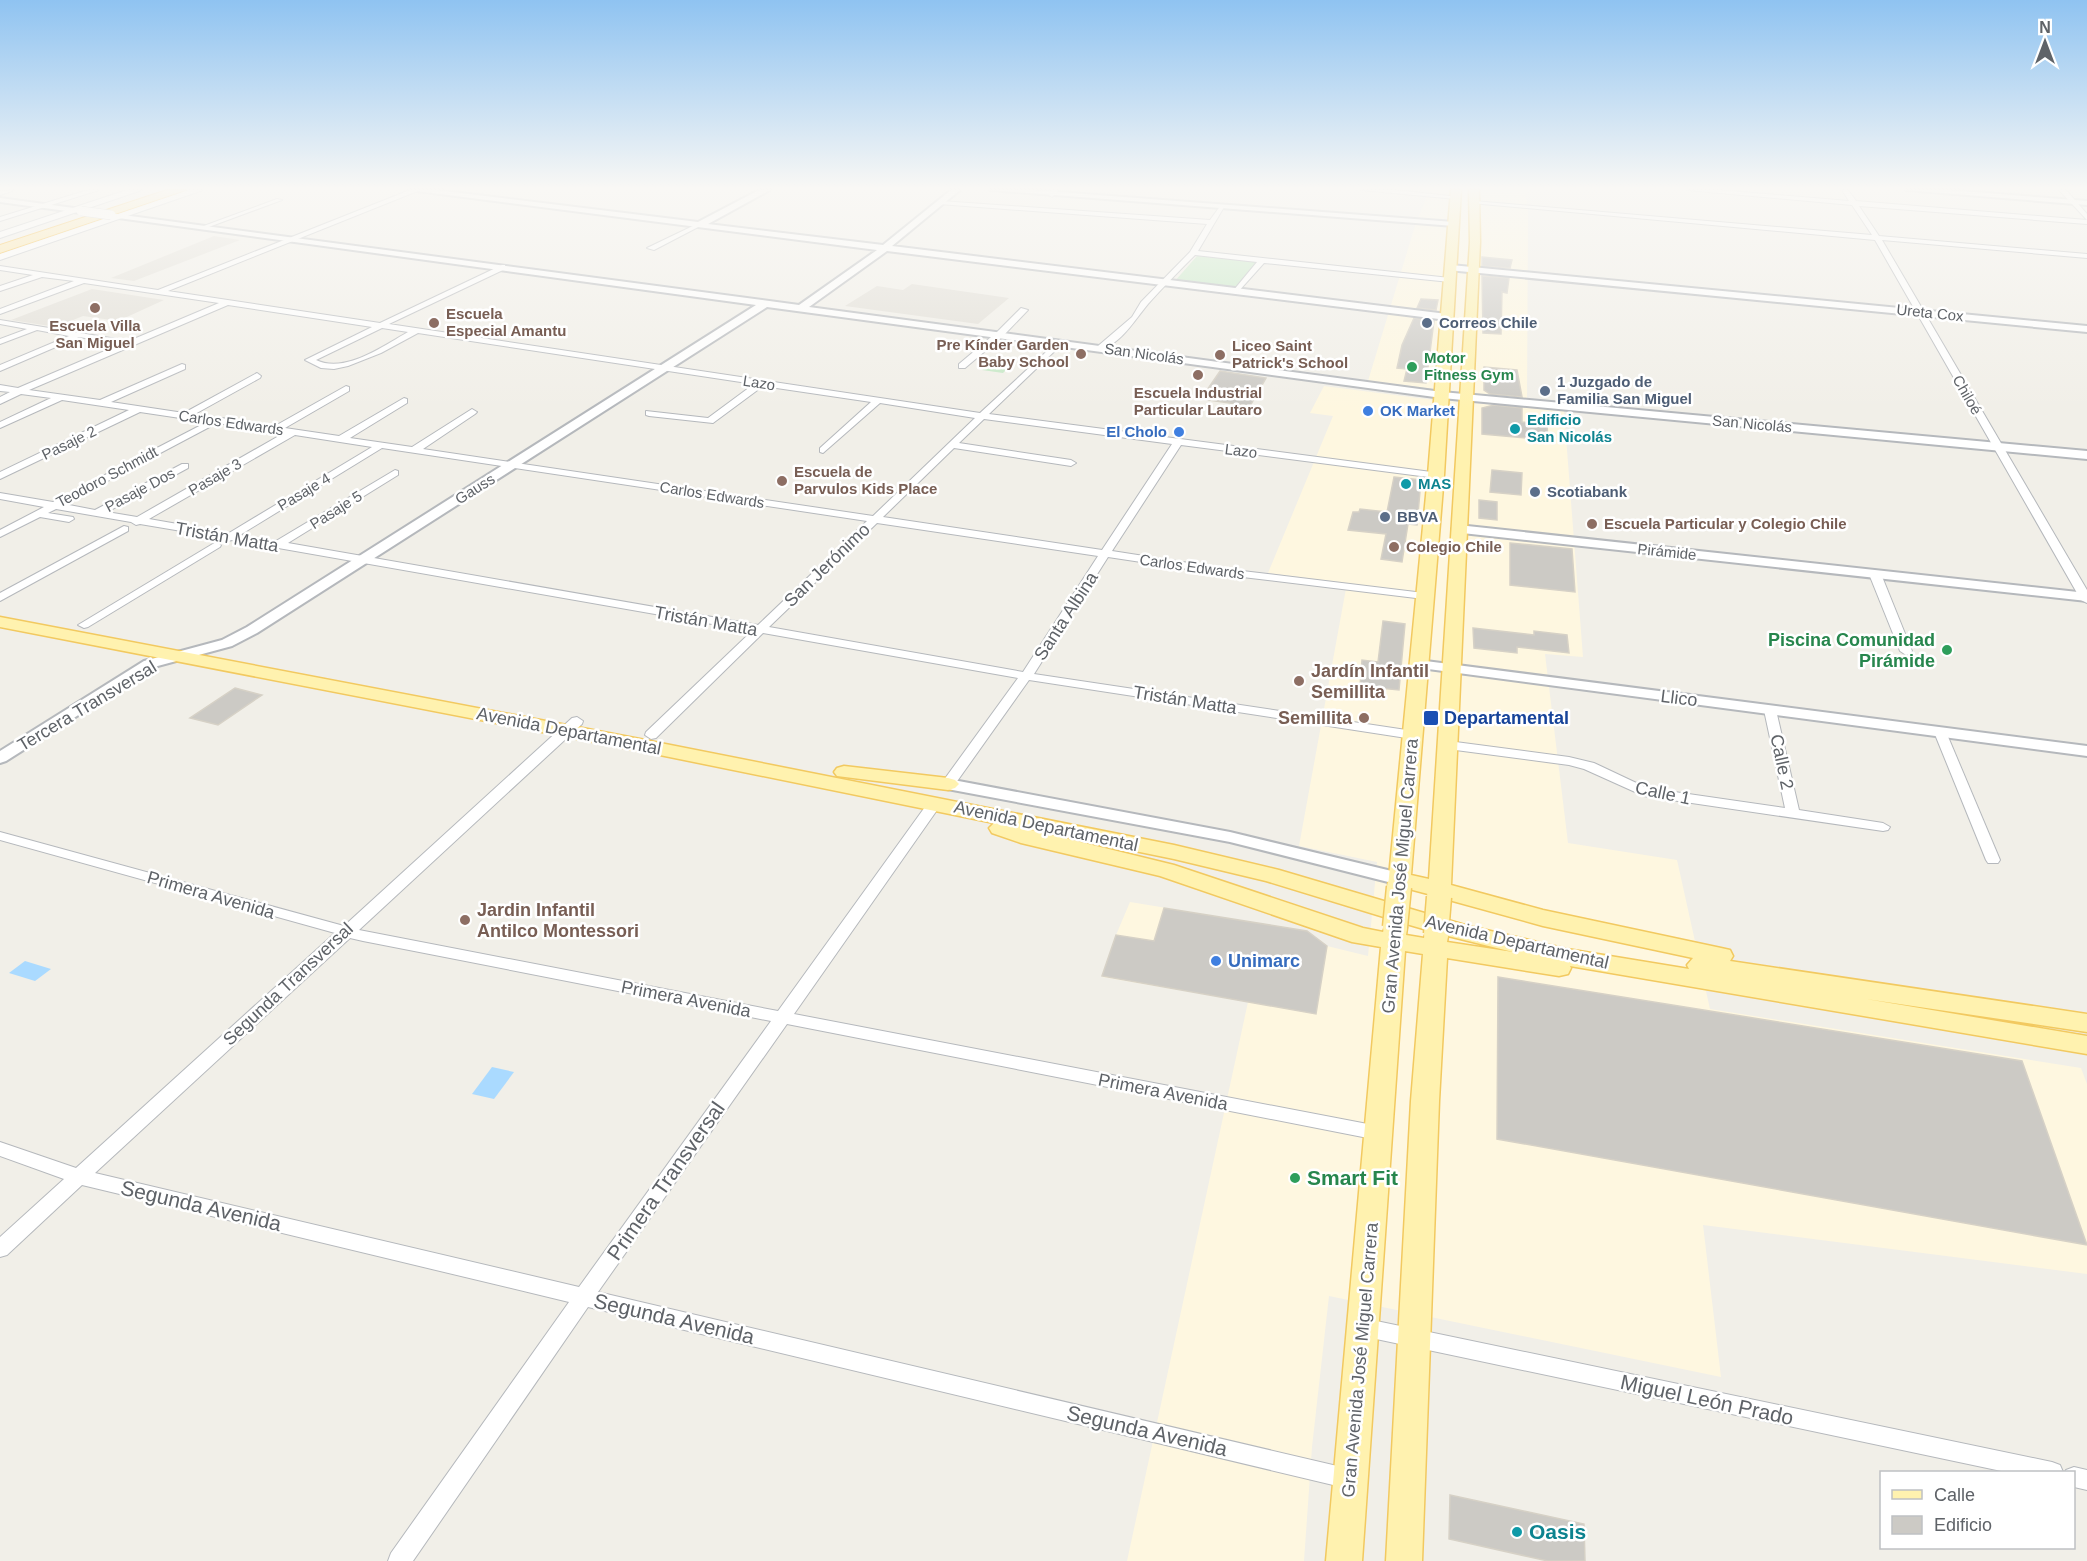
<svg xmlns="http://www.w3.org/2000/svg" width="2087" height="1561" font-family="Arial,sans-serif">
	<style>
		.commercial { fill: #fef7e0 }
		.education { fill: #e1ded6 }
		.green { fill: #c5e8c5 }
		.water { fill: #aadaff }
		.building { fill: #cccac5; stroke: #d6d1c6; stroke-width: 1.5 }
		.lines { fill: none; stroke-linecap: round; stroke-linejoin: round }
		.minor-casing { stroke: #b5b8bc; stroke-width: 2 }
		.tertiary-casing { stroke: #b5b8bc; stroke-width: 4 }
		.secondary-casing { stroke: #b6babf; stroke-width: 2 }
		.primary-casing { stroke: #f2c960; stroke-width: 3 }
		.motorway-casing { stroke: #f9ab00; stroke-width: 2 }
		.minor { fill: #fff; fill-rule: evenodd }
		.tertiary { fill: #fff; fill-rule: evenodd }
		.secondary { fill: #fff; fill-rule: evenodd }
		.primary { fill: #fff2af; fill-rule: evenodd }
		.motorway { fill: #fde293; fill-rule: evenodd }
		.tertiary-bridge-casing { stroke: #b5b8bc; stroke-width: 10; stroke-linecap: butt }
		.primary-bridge-casing { stroke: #f2c960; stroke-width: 27; stroke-linecap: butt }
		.tertiary-bridge { stroke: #fff; stroke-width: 9 }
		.primary-bridge { stroke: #fff2af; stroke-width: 24 }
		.education-dot { fill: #8d6e63; stroke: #fff; stroke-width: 2 }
		.service-dot { fill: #5c6f8a; stroke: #fff; stroke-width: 2 }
		.leisure-dot { fill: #2e9e5b; stroke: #fff; stroke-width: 2 }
		.shop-dot { fill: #3f7fe0; stroke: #fff; stroke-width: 2 }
		.culture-dot { fill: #0f9aa8; stroke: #fff; stroke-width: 2 }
		.transit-dot { fill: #1a4fb4; stroke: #fff; stroke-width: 2 }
		.labels { text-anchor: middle; stroke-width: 5; stroke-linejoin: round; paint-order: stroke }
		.far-street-label { font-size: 15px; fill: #5f6368; stroke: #fff }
		.far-education-label { font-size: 15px; font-weight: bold; fill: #785e54; stroke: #fff; text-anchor: start }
		.far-service-label { font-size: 15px; font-weight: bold; fill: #4e5e75; stroke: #fff; text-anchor: start }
		.far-leisure-label { font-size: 15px; font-weight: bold; fill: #27864d; stroke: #fff; text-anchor: start }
		.far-shop-label { font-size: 15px; font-weight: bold; fill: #366cbe; stroke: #fff; text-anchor: start }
		.far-culture-label { font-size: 15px; font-weight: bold; fill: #0d838f; stroke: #fff; text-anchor: start }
		.street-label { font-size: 18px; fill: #5f6368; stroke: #fff }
		.leisure-label { font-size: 18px; font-weight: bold; fill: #27864d; stroke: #fff; text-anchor: end }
		.education-label { font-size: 18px; font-weight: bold; fill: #785e54; stroke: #fff; text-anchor: start }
		.transit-label { font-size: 18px; font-weight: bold; fill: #164399; stroke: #fff; text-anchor: start }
		.shop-label { font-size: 18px; font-weight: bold; fill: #366cbe; stroke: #fff; text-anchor: start }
		.near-leisure-label { font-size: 21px; font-weight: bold; fill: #27864d; stroke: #fff; text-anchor: start }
		.near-street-label { font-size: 21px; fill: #5f6368; stroke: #fff }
		.near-culture-label { font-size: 21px; font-weight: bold; fill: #0d838f; stroke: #fff; text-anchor: start }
	</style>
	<rect width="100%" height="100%" fill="#f1efe8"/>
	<!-- commercial -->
	<g class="commercial">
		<path d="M1429 190H1525L1528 209 1527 400 1368 381 1414 229Z"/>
		<path d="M1324 386 1426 399 1564 411 1583 657 1545 654 1568 843 1677 860 1710 1009 2081 1068 2087 1084V1274L1703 1225 1721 1377 1329 1296 1312 1447 1304 1561H1127L1248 1002 1102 977 1116 935 1130 902 1307 931 1327 946 1368 956 1377 862 1299 846 1347 583 1268 573 1333 416 1310 413Z"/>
	</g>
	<!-- education -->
	<g class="education">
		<path d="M214 236 240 240 134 281 111 278Z"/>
		<path d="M912 284 1009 298 978 324 845 306 877 286 903 290Z"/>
		<path d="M92 289 164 300 118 321 83 316 56 327 11 320Z"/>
	</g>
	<!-- green -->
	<g class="green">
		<path d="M1197 256 1257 262 1235 289 1174 282Z"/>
		<path d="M996 356 1017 359 1003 373 982 370Z"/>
	</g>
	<!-- water -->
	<g class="water">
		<path d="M25 961 51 969 35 981 9 973Z"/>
		<path d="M492 1067 514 1072 494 1099 472 1094Z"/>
	</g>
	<!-- building -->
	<g class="building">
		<path d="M1482 257 1512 260 1510 268 1482 266Z"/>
		<path d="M1482 276 1509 278 1507 293 1502 292 1501 334 1483 333Z"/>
		<path d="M1421 299 1438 300 1436 310 1417 308Z"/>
		<path d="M1414 318 1434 321 1426 383 1404 381 1407 369 1397 368 1402 345Z"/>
		<path d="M1484 367 1517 370 1522 397 1490 394 1484 390Z"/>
		<path d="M1220 371 1266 378 1250 406 1201 399Z"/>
		<path d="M1494 405 1522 408V422L1547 425 1548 440 1482 434V408Z"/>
		<path d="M1492 470 1522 473 1521 495 1490 492Z"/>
		<path d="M1394 477 1421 480 1417 525 1408 524 1402 562 1381 559 1386 534 1348 530 1353 512H1359L1360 509 1387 512Z"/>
		<path d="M1479 500 1497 502V520L1479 518Z"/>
		<path d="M1510 543 1572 549 1575 592 1510 585Z"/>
		<path d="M1383 621 1405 624 1399 690 1360 686 1362 660 1378 662Z"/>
		<path d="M1473 628 1534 635V631L1567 635 1569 653 1517 647V653L1474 648Z"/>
		<path d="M235 688 262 695 218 725 190 718Z"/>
		<path d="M1164 908 1307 931 1327 946 1316 1014 1102 976 1116 935 1154 941Z"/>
		<path d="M1498 977 2022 1061 2087 1245 1497 1139Z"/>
		<path d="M1450 1495 1584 1524 1585 1561H1548L1449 1539Z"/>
	</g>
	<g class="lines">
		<defs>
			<g id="minor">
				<path d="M13 190 12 191 0 195V191Z"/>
				<path d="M88 190H99L0 221V217Z"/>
				<path d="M410 190H420L168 291 380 323 502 265H505V269L389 324 980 413 1059 340H1062V344L989 414 1439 473V477L1436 478 1181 445 1112 551 1234 570 1424 593 1430 596 1424 599 1234 576 1108 557 1034 674 1413 731 1419 735 1413 739 1029 680 953 787 948 788 941 784 1018 678 763 633 656 738 651 739 645 735 646 732 752 631 232 540 228 541 223 538 140 524 136 525 131 522 56 509 48 513 73 517 74 519 69 522 40 517 0 537V530L44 507 0 499V493L53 502 207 422 140 412 0 479V472L129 410 62 400 0 428V422L51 398 21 394 0 404V397L10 392 0 391V385L18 388 121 344 79 337 0 371V365L69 336 37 330 0 344V339L27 329 0 324V320L129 341 219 303 84 283 0 314V309L74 281 42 277 0 291V286L33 275 0 270V266L158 290ZM228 305 372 327 305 360 321 368 334 369 348 366 381 353 418 333 754 384 708 418 646 411V415L649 416 713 423 763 386 871 402 820 448V452L823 453 880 403 975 418 873 516 423 449 475 414 477 412 472 409 412 447 350 438 407 403V399L404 398 339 436 285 428 349 391V387L346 386 275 426 195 414 260 378 261 376 257 373 184 413 111 402 185 369V365L182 364 100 400 29 390ZM382 328 408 332C383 346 345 374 316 360ZM984 419 1172 444 1102 550 883 517 954 448 1071 466 1076 463 1071 460 959 443ZM217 423 284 433 137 517 107 512 188 468V464H182L95 510 64 504ZM295 435 372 447 229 533 149 519ZM382 448 867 521 758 625 288 543 398 475V471L395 470 276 541 240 535ZM877 523 1098 556 1023 672 769 627Z"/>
				<path d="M1052 190H1059L1052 197 1049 195Z"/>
				<path d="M1361 190H1395L1459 197 1456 199Z"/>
				<path d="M1687 190H1719L1849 201 1842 190H1848L1856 201 2087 220 2059 190H2066L2087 214V224L1859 206 1879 236 2087 254V258L1882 240 2087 590V603L2081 600 1875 240 1471 203 1474 201 1872 235 1852 205Z"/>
				<path d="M277 199 282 200 206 228 201 227Z"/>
				<path d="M941 201 1210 220 1221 205 1224 207 1198 251 1450 278 1454 280 1450 282 1264 263 1237 293 1233 291 1257 262 1195 255C1179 271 1163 287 1148 304 1134 321 1122 342 1101 350L1097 348 1098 346 1132 317 1141 302 1190 252 1207 224 939 204Z"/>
				<path d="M697 224 702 225 654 250 647 248Z"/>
				<path d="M1021 308 1028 310 1003 336 965 368H959V364L997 332Z"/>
				<path d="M124 526 128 527V531L0 601V593Z"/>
				<path d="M216 542 221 545 220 547 88 627 84 628 78 625Z"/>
				<path d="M1875 571 1881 574 1912 651 1910 654 1906 655 1900 651 1869 574Z"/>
				<path d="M1770 706 1776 710 1799 810 1883 823 1890 827 1888 830 1883 831 1644 796 1584 769 1569 765 1448 749 1441 745 1448 741 1569 757 1594 763 1647 788 1785 808 1764 710Z"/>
				<path d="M577 717 583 721 582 724 359 930 778 1011 930 800 935 799 942 803 794 1014 1378 1126 1384 1128 1387 1133 1384 1138 1378 1140 787 1024 598 1292 1350 1469 1358 1472 1361 1479 1358 1486 1350 1489 588 1307 413 1561H388L391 1553 569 1302 82 1185 7 1255 0 1257V1237L64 1179 0 1156V1142L76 1168 335 933 0 840V832L344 926 572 718ZM350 938 363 941 771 1021 579 1287 95 1173Z"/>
				<path d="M1940 728 1946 732 2000 860 1998 863H1988L1986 860 1934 732Z"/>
				<path d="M1362 1318 2052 1462 2060 1465 2063 1472H2006L1362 1336 1355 1333 1352 1327 1355 1321Z"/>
				<path d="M2074 1467 2087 1470V1490L2074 1487V1472H2065L2066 1470Z"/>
			</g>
			<g id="tertiary">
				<path d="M409 190H436L698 222 759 190H770L708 224 883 245 951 190H960L892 246 1447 314 1452 317 1447 320 887 251 809 307 1442 392 2087 451V459L1442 398 767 307 257 633 232 646 154 667 6 761 0 763V751L144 661 222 640 247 627 756 305 111 217H108V213L799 305 877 250Z"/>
				<path d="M990 190H1032L1454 222 1458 224 1454 226Z"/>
				<path d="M1906 190H1948L2087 201V205Z"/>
				<path d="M0 198 81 209 85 211 81 213 0 202Z"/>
				<path d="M1451 265 2087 326V332L1448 270V266Z"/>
				<path d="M1458 525 2087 593V601L1453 532 1452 529Z"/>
				<path d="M1418 660 2087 746V756L1413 667 1411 664Z"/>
				<path d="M948 779 1230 832 1400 873 1406 875 1409 879 1406 883 1400 885 1230 842 942 788 940 784Z"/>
			</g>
			<g id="secondary">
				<path d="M127 190H142L0 238V232Z"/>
				<path d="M189 190H203L0 260V254Z"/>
			</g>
			<g id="primary">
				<path d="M1451 190H1461L1444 475 1411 875 1429 879 1470 242 1469 190H1479L1480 242 1451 885 1543 910 1721 948 1730 950 1733 956 1730 961 2087 1014V1032L1866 999 2087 1036V1054L1570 966 1571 968 1568 974 1559 976 1447 958 1439 1101 1422 1561H1386L1411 1101 1423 954 1405 951 1362 1561H1326L1381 947 1352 942 1160 876 1021 843 992 833 989 828 994 823 640 751 0 627V617L640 739 1174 845 1279 870 1465 925 1567 949 1689 969 1687 965 1693 958 1543 926 1449 900 1439 905 1431 902 1428 894 1409 889 1407 892 1399 894 1391 892 1388 887 1428 475ZM1023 828 1174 859 1266 881 1400 922H1387L1383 932 1363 928 1174 865ZM1403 923 1427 930 1424 938 1406 935 1407 928ZM1448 936 1513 952 1447 942Z"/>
				<path d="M844 766 948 778 955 780 959 784 955 788 948 790 837 776 834 772 837 768Z"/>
			</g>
			<path id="motorway" d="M167 190H186L0 253V245Z"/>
		</defs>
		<!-- minor casing -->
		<use href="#minor" class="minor-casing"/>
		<!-- tertiary casing -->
		<use href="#tertiary" class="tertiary-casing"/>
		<!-- secondary casing -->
		<use href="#secondary" class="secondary-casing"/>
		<!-- primary casing -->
		<use href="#primary" class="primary-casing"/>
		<!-- motorway casing -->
		<use href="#motorway" class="motorway-casing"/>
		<!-- minor -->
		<use href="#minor" class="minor"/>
		<!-- tertiary -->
		<use href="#tertiary" class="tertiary"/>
		<!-- secondary -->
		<use href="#secondary" class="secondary"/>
		<!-- primary -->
		<use href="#primary" class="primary"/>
		<!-- motorway -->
		<use href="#motorway" class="motorway"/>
		<defs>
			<path id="tertiary-bridge" d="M81 211 111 215"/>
			<g id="primary-bridge">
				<path d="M1395 927 1399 887"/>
				<path d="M1436 934 1439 897"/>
			</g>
		</defs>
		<!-- tertiary-bridge casing -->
		<use href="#tertiary-bridge" class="tertiary-bridge-casing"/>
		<!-- primary-bridge casing -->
		<use href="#primary-bridge" class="primary-bridge-casing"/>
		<!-- tertiary-bridge -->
		<use href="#tertiary-bridge" class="tertiary-bridge"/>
		<!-- primary-bridge -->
		<use href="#primary-bridge" class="primary-bridge"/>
	</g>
	<!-- sky -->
	<linearGradient id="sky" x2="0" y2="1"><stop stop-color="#8fc3f1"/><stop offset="0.46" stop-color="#f9f8f5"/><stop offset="1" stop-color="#f9f8f5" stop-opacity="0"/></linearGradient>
	<rect width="2087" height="409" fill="url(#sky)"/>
	<!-- markers -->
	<g class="education-dot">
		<circle cx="95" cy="308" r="6"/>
		<circle cx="434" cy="323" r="6"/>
		<circle cx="1081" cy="354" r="6"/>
		<circle cx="1220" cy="355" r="6"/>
		<circle cx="1198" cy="375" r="6"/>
		<circle cx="782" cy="481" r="6"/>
		<circle cx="1592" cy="524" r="6"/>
		<circle cx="1394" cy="547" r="6"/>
		<circle cx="1299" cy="681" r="6"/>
		<circle cx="1364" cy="718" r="6"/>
		<circle cx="465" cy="920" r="6"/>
	</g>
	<g class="service-dot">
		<circle cx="1427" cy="323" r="6"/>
		<circle cx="1545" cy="391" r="6"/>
		<circle cx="1535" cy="492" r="6"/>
		<circle cx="1385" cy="517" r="6"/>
	</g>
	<g class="leisure-dot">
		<circle cx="1412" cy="367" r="6"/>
		<circle cx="1947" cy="650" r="6"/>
		<circle cx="1295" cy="1178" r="6"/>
	</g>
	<g class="shop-dot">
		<circle cx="1368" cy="411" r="6"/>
		<circle cx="1179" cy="432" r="6"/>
		<circle cx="1216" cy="961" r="6"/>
	</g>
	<g class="culture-dot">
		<circle cx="1515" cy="429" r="6"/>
		<circle cx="1406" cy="484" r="6"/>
		<circle cx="1517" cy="1532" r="6"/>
	</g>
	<rect class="transit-dot" x="1423" y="710" width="16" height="16" rx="3"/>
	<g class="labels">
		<!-- far-street labels -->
		<g class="far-street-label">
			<text transform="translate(1930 313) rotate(6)" y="5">Ureta Cox</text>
			<text transform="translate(1144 354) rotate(8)" y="5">San Nicolás</text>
			<text transform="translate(759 383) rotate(9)" y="5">Lazo</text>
			<text transform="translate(1967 395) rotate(60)" y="5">Chiloé</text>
			<text transform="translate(231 423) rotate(8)" y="5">Carlos Edwards</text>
			<text transform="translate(1752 424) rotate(5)" y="5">San Nicolás</text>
			<text transform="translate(69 443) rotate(-26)" y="5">Pasaje 2</text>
			<text transform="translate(1241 451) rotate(7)" y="5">Lazo</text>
			<text transform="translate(107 477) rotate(-28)" y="5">Teodoro Schmidt</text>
			<text transform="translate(215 477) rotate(-30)" y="5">Pasaje 3</text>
			<text transform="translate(475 489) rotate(-32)" y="5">Gauss</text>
			<text transform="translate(140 490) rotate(-28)" y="5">Pasaje Dos</text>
			<text transform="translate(304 492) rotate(-31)" y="5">Pasaje 4</text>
			<text transform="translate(712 495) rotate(9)" y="5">Carlos Edwards</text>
			<text transform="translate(336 510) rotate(-32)" y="5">Pasaje 5</text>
			<text transform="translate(1667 552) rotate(6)" y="5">Pirámide</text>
			<text transform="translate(1192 567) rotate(8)" y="5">Carlos Edwards</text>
		</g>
		<!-- far-education labels -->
		<g class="far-education-label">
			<text x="446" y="319">Escuela<tspan x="446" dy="17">Especial Amantu</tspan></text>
			<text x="95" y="331" text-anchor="middle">Escuela Villa<tspan x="95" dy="17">San Miguel</tspan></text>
			<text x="1069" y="350" text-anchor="end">Pre Kínder Garden<tspan x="1069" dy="17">Baby School</tspan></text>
			<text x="1232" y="351">Liceo Saint<tspan x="1232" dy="17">Patrick's School</tspan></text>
			<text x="1198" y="398" text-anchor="middle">Escuela Industrial<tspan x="1198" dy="17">Particular Lautaro</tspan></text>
			<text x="794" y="477">Escuela de<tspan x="794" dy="17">Parvulos Kids Place</tspan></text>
			<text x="1604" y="529">Escuela Particular y Colegio Chile</text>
			<text x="1406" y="552">Colegio Chile</text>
		</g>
		<!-- far-service labels -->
		<g class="far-service-label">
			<text x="1439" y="328">Correos Chile</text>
			<text x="1557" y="387">1 Juzgado de<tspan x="1557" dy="17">Familia San Miguel</tspan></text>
			<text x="1547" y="497">Scotiabank</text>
			<text x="1397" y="522">BBVA</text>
		</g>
		<!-- far-leisure labels -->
		<g class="far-leisure-label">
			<text x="1424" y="363">Motor<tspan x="1424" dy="17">Fitness Gym</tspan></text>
		</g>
		<!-- far-shop labels -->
		<g class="far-shop-label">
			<text x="1380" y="416">OK Market</text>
			<text x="1167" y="437" text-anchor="end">El Cholo</text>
		</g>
		<!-- far-culture labels -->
		<g class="far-culture-label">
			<text x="1527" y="425">Edificio<tspan x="1527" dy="17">San Nicolás</tspan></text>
			<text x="1418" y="489">MAS</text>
		</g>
		<!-- street labels -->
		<g class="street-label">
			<text transform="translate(227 537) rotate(10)" y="6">Tristán Matta</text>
			<text transform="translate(827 565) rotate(-44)" y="6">San Jerónimo</text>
			<text transform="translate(1066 616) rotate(-57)" y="6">Santa Albina</text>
			<text transform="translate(706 621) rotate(10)" y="6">Tristán Matta</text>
			<text transform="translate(1679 698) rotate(7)" y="6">Llico</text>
			<text transform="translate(1185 700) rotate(9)" y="6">Tristán Matta</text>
			<text transform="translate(87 706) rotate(-31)" y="6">Tercera Transversal</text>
			<text transform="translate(569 731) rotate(11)" y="6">Avenida Departamental</text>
			<text transform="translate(1782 762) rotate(78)" y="6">Calle 2</text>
			<text transform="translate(1663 793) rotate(12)" y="6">Calle 1</text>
			<text transform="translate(1046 826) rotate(12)" y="6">Avenida Departamental</text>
			<text transform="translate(1400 876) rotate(-85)" y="6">Gran Avenida José Miguel Carrera</text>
			<text transform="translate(211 895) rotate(16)" y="6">Primera Avenida</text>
			<text transform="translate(1517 942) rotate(13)" y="6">Avenida Departamental</text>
			<text transform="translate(288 984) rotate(-43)" y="6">Segunda Transversal</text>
			<text transform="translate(686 999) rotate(11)" y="6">Primera Avenida</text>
			<text transform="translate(1163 1092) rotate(11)" y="6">Primera Avenida</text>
			<text transform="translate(1360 1360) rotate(-85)" y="6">Gran Avenida José Miguel Carrera</text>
		</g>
		<!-- leisure labels -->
		<g class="leisure-label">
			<text x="1935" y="646">Piscina Comunidad<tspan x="1935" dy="21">Pirámide</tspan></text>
		</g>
		<!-- education labels -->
		<g class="education-label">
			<text x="1311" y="677">Jardín Infantil<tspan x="1311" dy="21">Semillita</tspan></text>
			<text x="1352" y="724" text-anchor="end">Semillita</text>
			<text x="477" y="916">Jardin Infantil<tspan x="477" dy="21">Antilco Montessori</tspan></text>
		</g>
		<!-- transit labels -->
		<g class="transit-label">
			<text x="1444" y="724">Departamental</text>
		</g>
		<!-- shop labels -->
		<g class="shop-label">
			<text x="1228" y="967">Unimarc</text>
		</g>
		<!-- near-leisure labels -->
		<g class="near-leisure-label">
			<text x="1307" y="1185">Smart Fit</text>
		</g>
		<!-- near-street labels -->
		<g class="near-street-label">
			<text transform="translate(666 1181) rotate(-55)" y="7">Primera Transversal</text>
			<text transform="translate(201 1206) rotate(13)" y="7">Segunda Avenida</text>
			<text transform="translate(674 1319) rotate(13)" y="7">Segunda Avenida</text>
			<text transform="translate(1707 1400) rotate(12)" y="7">Miguel León Prado</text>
			<text transform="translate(1147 1431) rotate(13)" y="7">Segunda Avenida</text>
		</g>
		<!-- near-culture labels -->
		<g class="near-culture-label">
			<text x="1529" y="1539">Oasis</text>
		</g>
	</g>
	<!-- legend -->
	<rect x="1880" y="1471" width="195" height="78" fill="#ffffff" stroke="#bfc1c3" stroke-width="1.5"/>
	<rect x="1892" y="1490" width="30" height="9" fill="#fff2af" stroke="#bfc1c3" stroke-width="1.5"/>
	<text x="1934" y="1501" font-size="18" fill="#5f6368">Calle</text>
	<rect x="1892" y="1516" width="30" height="18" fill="#cccac5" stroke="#bfc1c3" stroke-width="1.5"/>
	<text x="1934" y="1531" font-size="18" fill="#5f6368">Edificio</text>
	<!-- north arrow -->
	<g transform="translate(2045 42)" stroke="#ffffff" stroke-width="4.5" paint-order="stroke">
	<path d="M0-4.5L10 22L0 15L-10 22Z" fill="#5f6368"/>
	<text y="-9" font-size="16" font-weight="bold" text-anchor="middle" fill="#5f6368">N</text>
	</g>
</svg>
